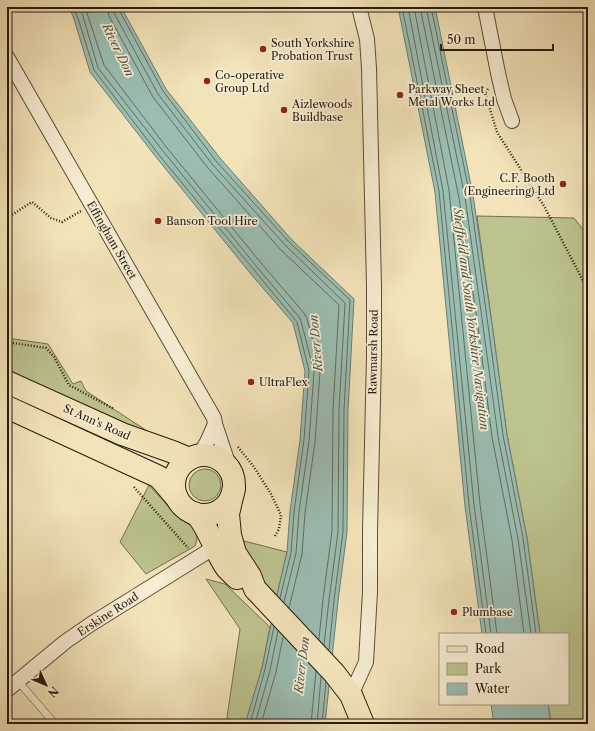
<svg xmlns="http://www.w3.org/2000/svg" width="595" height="731" font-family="'Libre Caslon Text',serif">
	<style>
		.green { fill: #bdc38e; stroke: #726e4e }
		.water { fill: #9bbeb2; stroke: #6d7c70 }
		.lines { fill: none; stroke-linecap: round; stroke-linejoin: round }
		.shore { stroke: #626c60; stroke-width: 1 }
		.lane-casing { stroke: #5b4c38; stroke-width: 8 }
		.street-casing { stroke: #5b4c38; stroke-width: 16 }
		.primary-casing { stroke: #28190d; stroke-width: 24 }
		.path { stroke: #28190d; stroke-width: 2.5; stroke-dasharray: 1 2; stroke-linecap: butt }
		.lane { stroke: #f7edd2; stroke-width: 7 }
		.street { stroke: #f7edd2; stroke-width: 14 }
		.primary { stroke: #f3e3b9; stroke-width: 22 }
		.poi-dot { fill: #8f2418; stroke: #f7edd2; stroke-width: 1.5 }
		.labels { text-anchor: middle; stroke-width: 3.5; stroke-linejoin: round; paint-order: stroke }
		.poi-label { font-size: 11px; fill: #28190d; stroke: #f7edd2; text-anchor: start }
		.street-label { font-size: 11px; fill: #28190d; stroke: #f7edd2 }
		.water-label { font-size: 12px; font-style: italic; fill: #505347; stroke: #f7edd2 }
	</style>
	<rect width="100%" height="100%" fill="#f3e3b9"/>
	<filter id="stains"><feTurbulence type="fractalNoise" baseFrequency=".005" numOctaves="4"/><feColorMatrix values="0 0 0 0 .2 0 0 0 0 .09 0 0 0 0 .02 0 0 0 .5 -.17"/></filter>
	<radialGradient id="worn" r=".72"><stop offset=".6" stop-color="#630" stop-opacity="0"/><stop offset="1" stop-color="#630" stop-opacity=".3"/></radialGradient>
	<!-- green -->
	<g class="green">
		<path d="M477 216 574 218 588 236V724H551L548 704H568V634H540L527 538 507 435 492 324Z"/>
		<path d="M7 338 48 344 73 384 81 381 86 391 164 442 7 374Z"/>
		<circle cx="205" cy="485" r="16"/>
		<path d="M149 485 174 513 192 527 196 533 197 539 195 546 146 574 120 542Z"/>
		<path d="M240 540 287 552 277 595 253 571Z"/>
		<path d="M206 579 225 584 270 627 262 668 246 721V724H226L240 629Z"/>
	</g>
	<!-- water -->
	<g class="water">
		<path d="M69 7H121L166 89 220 158 292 240 354 299 348 411 347 532 338 601 325 724H246V721L262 668 277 595 287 552 290 511 300 440 305 371 293 323 250 273 156 157 90 72 74 19Z"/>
		<path d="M398 7H435L473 195 492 324 507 435 527 538 540 634H482L465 506 435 192Z"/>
		<path d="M491 704H548L551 724H494Z"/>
	</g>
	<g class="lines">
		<!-- shore -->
		<g class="shore">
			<path d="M73 7 78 18 94 70 159 155 297 322 309 371 304 440 294 512 291 553 280 598"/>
			<path d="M79 7 83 16 98 68 163 151 257 267 299 317 301 321 314 372 309 441 299 512 296 553 284 602"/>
			<path d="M85 7 104 65 167 148 261 263 304 313 307 319 320 367V372L315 442 305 513 302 554 289 608"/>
			<path d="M107 7 109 16 153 97 208 168 281 250 339 305 333 410 332 531 323 599 319 639"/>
			<path d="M113 7 114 13 158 94 212 164 286 246 345 303 339 410 338 532 329 600 324 645"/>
			<path d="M118 7 119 10 163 91 216 161 289 242 350 300 344 410 343 532 334 600 329 650"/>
			<path d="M402 7 439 191 469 505 486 634"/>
			<path d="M408 7 443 191 474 505 491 634"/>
			<path d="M414 7 449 190 480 504 497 634"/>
			<path d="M420 7 459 198 478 326 492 437 512 540 524 634"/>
			<path d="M426 7 465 197 483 326 498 436 518 539 531 634"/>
			<path d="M431 7 470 196 488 325 503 435 523 538 536 634"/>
			<path d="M250 724 265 669 274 627"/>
			<path d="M255 724 270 670 278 631"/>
			<path d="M261 724 276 672 283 637"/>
			<path d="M311 724 316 671"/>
			<path d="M317 724 321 677"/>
			<path d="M322 724 326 682"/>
		</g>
		<defs>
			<path id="lane" d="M18 681 55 724"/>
			<g id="street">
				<path d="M485 7 498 73 504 99 512 121"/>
				<path d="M7 57 214 418 215 424"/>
				<path d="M199 456 207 442 215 424 232 475"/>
				<path d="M7 690 65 642 91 624 215 547"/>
				<path d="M351 695 366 662 370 592V531L374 355V286L369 68 367 39 359 7"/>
			</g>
			<g id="primary">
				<path d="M7 382 122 434 173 452 189 459"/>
				<path d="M7 407 159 477 177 498"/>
				<circle cx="204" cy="485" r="30"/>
				<path d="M234 488 228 514 230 535 235 553 250 576 255 589 334 673 351 695 363 724"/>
				<path d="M194 513C205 519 217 555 226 567 229 571 234 575 237 578"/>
			</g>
		</defs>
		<!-- lane casing -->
		<use href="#lane" class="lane-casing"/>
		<!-- street casing -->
		<use href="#street" class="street-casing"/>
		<!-- primary casing -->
		<use href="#primary" class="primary-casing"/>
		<!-- path -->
		<g class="path">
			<path d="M488 89 485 93 497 132 544 206 578 271 588 291"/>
			<path d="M7 218 32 202 51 218 62 222 81 211"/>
			<path d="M7 342 46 348 54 357 69 385 114 409"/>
			<path d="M238 447 254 467 271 494 281 515 279 529 275 536"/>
			<path d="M134 487 188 548"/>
		</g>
		<!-- lane -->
		<use href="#lane" class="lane"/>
		<!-- street -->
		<use href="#street" class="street"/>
		<!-- primary -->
		<use href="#primary" class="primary"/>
	</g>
	<!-- markers -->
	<g class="poi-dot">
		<circle cx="263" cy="49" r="4"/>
		<circle cx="207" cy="81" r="4"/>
		<circle cx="400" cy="95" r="4"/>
		<circle cx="284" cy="110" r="4"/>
		<circle cx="563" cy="184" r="4"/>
		<circle cx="158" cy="221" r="4"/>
		<circle cx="251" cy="382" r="4"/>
		<circle cx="454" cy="612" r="4"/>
	</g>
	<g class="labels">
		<!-- poi labels -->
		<g class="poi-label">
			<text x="271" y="47">South Yorkshire<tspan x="271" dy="13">Probation Trust</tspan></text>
			<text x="215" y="79">Co-operative<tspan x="215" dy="13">Group Ltd</tspan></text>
			<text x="408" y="93">Parkway Sheet<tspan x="408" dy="13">Metal Works Ltd</tspan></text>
			<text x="292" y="108">Aizlewoods<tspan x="292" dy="13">Buildbase</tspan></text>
			<text x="555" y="182" text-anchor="end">C.F. Booth<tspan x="555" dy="13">(Engineering) Ltd</tspan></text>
			<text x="166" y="225">Banson Tool Hire</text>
			<text x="259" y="386">UltraFlex</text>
			<text x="462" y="616">Plumbase</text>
		</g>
		<!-- street labels -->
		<g class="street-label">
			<text transform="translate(112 240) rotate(60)" y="4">Effingham Street</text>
			<text transform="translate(373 352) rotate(-89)" y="4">Rawmarsh Road</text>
			<text transform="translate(97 422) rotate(24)" y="4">St Ann's Road</text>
			<text transform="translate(108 614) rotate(-33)" y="4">Erskine Road</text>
		</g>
		<!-- water labels -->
		<g class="water-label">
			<text transform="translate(118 50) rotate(64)" y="4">River Don</text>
			<text transform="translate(471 319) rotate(83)" y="4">Sheffield and South Yorkshire Navigation</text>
			<text transform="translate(316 343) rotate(-95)" y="4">River Don</text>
			<text transform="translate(302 665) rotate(-83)" y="4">River Don</text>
		</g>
	</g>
	<!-- margin -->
	<rect width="595" height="731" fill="none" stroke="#f3e3b9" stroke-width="24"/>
	<rect x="8" y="8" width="579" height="715" fill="none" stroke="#28190d" stroke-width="2"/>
	<rect x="12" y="12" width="571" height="707" fill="none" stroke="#28190d"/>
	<!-- legend -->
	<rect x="439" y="633" width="130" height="72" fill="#f7edd2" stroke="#a49883"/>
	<rect x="447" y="646" width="20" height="6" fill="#f3e3b9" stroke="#a49883"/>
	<text x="475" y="653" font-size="12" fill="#28190d">Road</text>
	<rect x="447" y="663" width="20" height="12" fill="#bdc38e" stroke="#a49883"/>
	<text x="475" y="673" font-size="12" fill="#28190d">Park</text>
	<rect x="447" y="683" width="20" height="12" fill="#9bbeb2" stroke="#a49883"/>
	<text x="475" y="693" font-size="12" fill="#28190d">Water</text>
	<!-- north arrow -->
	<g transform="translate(46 685) rotate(134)" stroke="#f7edd2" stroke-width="3" paint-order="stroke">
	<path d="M0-3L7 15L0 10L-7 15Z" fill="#28190d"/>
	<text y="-6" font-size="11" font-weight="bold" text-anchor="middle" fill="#28190d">N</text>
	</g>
	<!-- scale -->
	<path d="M441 44v6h112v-6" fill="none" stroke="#28190d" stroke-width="2"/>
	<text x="447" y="44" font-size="12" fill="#28190d" stroke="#f7edd2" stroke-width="3" paint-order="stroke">50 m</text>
	<rect width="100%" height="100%" filter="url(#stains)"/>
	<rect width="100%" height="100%" fill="url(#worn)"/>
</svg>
